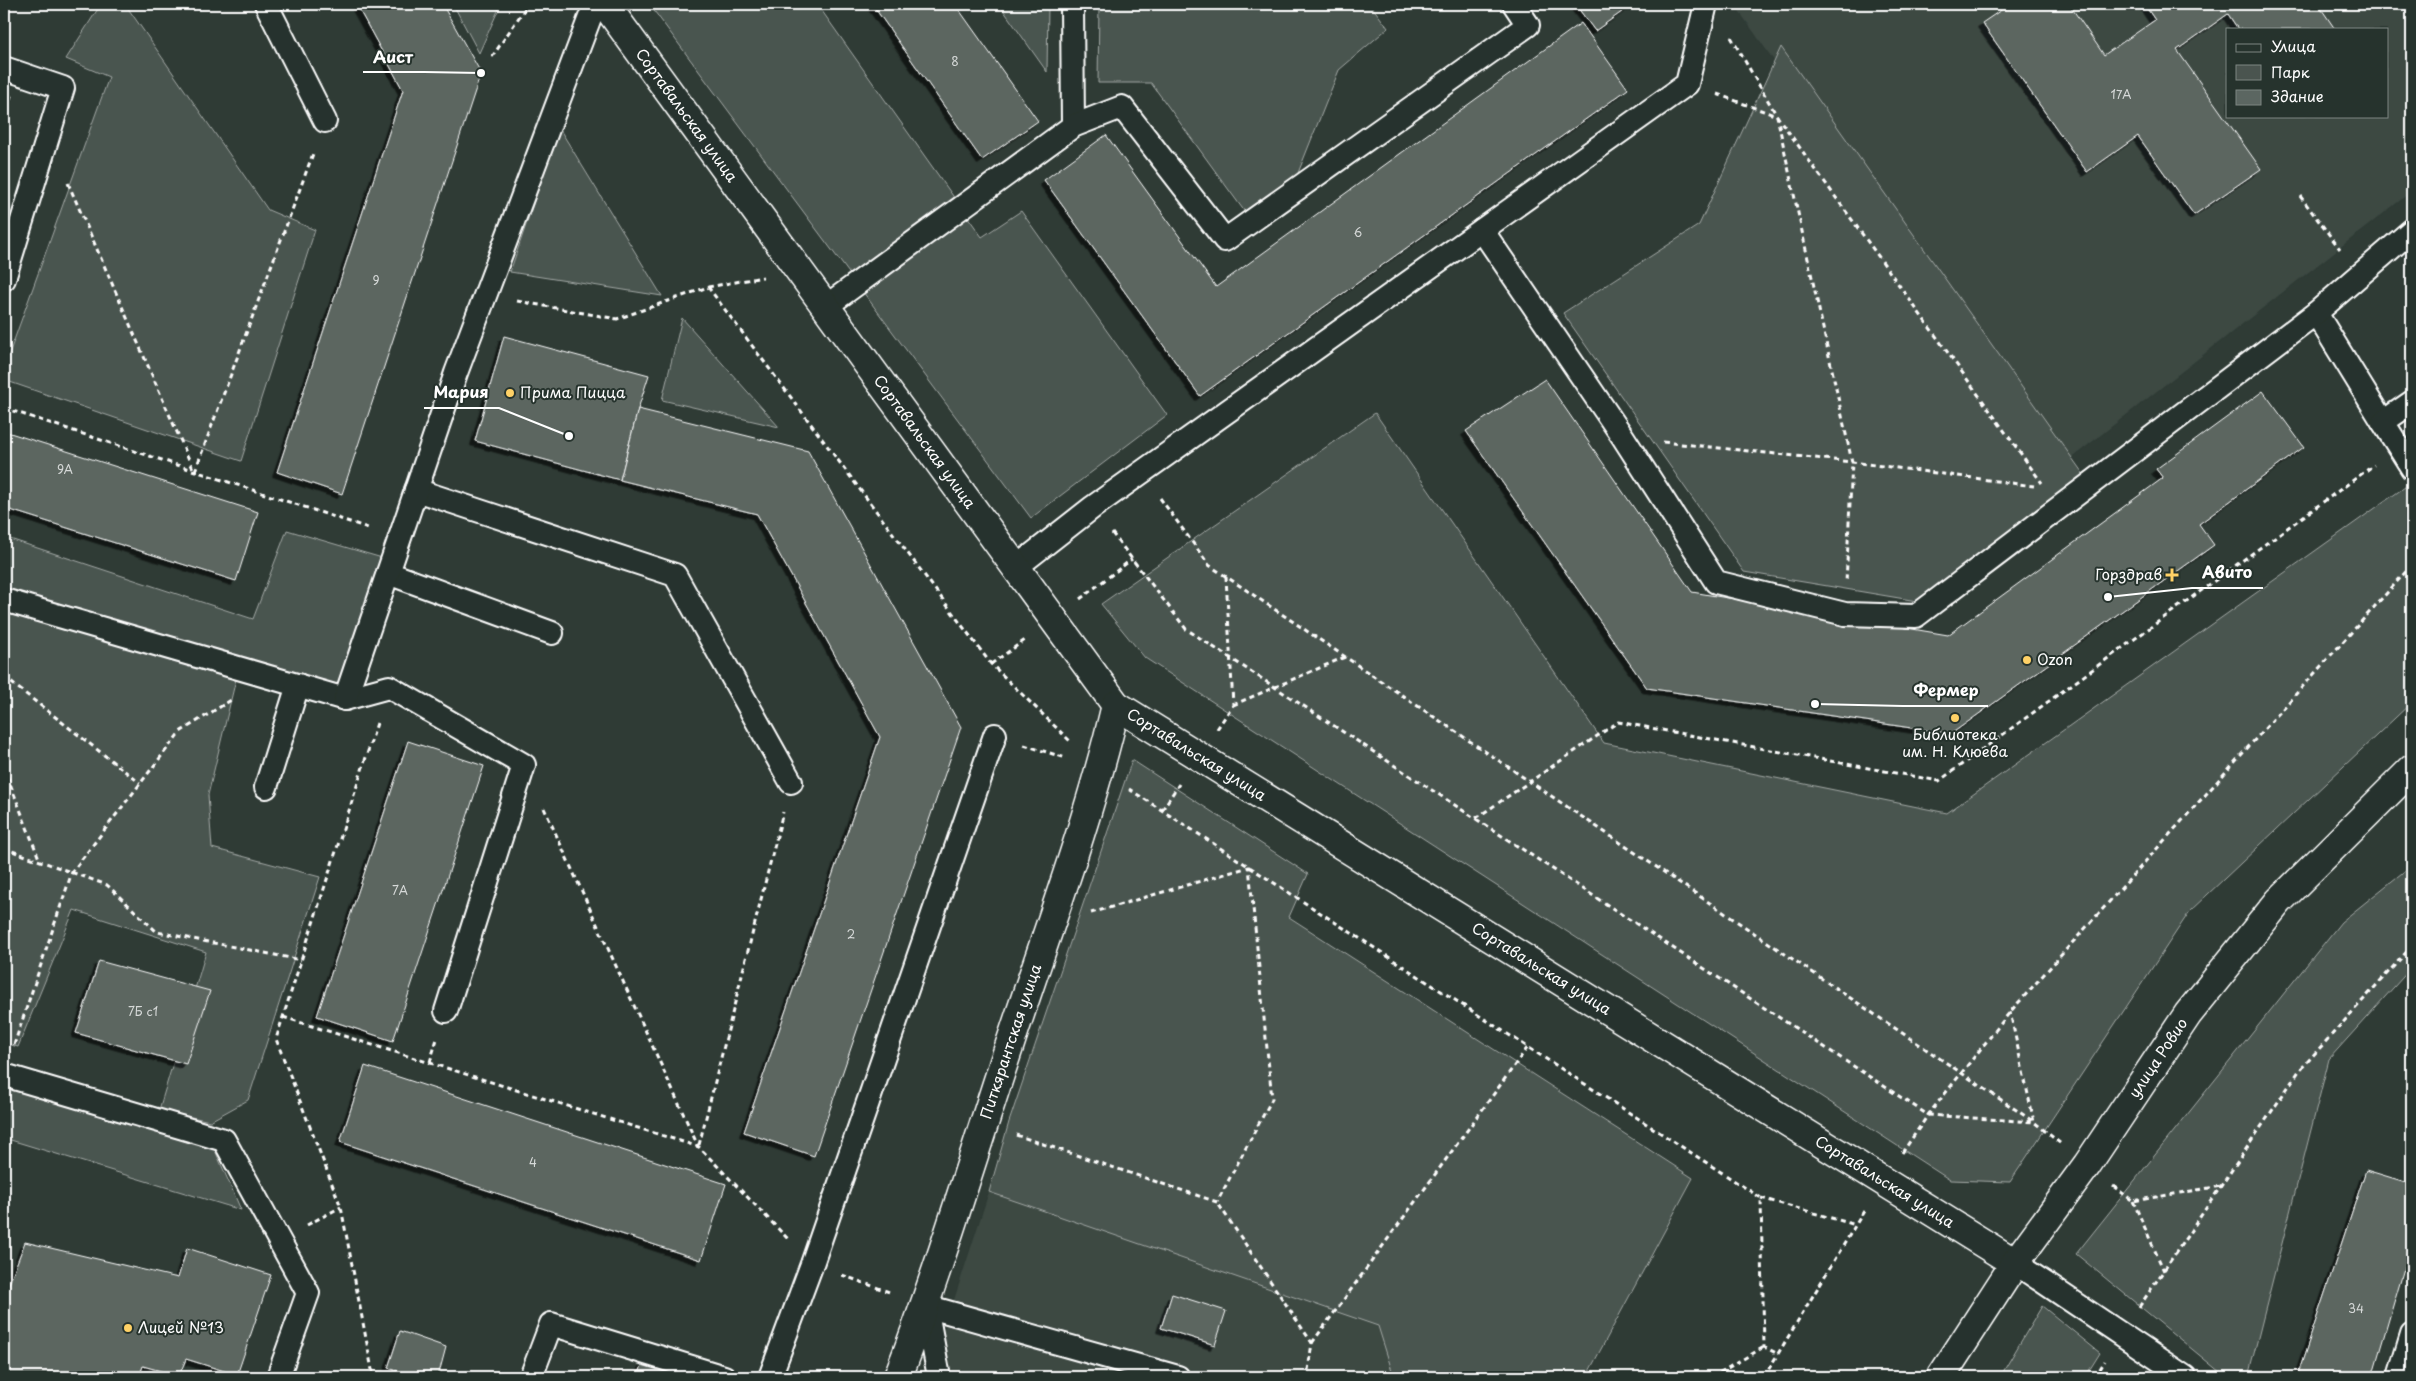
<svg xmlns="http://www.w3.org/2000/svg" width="2416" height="1381" font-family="'Playpen Sans',sans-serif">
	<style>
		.built { fill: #3c4842; fill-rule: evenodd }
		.green { fill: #4a544f; stroke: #a4aaa7 }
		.building { fill: #5b6661; stroke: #fff; filter: url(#shadow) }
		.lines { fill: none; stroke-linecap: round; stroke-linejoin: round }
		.lane-casing { stroke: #fff; stroke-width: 26 }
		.street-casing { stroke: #fff; stroke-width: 31 }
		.secondary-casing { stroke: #fff; stroke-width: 31 }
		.path { stroke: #fff; stroke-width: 3; stroke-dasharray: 5 4; stroke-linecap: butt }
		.lane { stroke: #26332d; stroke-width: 22 }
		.street { stroke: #26332d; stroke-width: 28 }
		.secondary { stroke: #26332d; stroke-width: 28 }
		.poi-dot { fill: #ffd166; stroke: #26332d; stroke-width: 2 }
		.labels { text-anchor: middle; stroke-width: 4; stroke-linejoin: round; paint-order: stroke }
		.number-label { font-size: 12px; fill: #d6d9d8 }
		.street-label { font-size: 15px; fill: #fff; stroke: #26332d }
		.poi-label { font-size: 15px; fill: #fff; stroke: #26332d; text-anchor: start }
		.leader { fill: none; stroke: #fff; stroke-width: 2 }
		.callout-dot { fill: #fff; stroke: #26332d; stroke-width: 2 }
		.callout-label { font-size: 16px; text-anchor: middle; font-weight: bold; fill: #fff; stroke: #26332d; stroke-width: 4; stroke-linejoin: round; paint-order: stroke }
	</style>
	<defs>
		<filter id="shadow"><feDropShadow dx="-4.5" dy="4.5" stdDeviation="0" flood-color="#0009"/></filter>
	</defs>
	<rect width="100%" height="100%" fill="#2f3b35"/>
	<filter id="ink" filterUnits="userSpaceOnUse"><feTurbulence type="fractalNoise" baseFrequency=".02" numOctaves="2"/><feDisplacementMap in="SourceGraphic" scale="10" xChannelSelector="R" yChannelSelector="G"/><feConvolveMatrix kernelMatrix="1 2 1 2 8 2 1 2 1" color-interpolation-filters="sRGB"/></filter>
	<g filter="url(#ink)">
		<!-- built -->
		<g class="built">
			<path d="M1749 4H2412V191L2060 467 1739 11ZM2227 29H2387V116H2227Z"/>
			<path d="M989 1192 1378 1326 1394 1377H929Z"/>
		</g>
		<!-- green -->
		<g class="green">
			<path d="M101 4H125L268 210 315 230 241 461 4 380V368L109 77 66 59Z"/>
			<path d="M453 4H501L479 53Z"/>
			<path d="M649 4H817L982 237 1021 211 1167 415 1031 518Z"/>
			<path d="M999 4H1048L1047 72Z"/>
			<path d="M1099 4H1370L1388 28 1339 70 1296 178 1245 212 1151 83H1098Z"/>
			<path d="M1781 47 2089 482 1917 601 1744 572 1563 313 1699 225Z"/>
			<path d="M559 128 662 296 510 272Z"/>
			<path d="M682 318 779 427 662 400Z"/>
			<path d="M1375 413 1604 743 1947 813 2412 482V702L2190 911 2010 1182 1950 1180 1145 658 1101 604Z"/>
			<path d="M287 530 389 560 341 687 4 590V537L253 619Z"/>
			<path d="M4 612 236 679 208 795 212 848 320 877 248 1100 210 1121 159 1110 206 952 74 910 18 1047 4 1043Z"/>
			<path d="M1132 760 1308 874 1289 917 1693 1178 1586 1377H1394L1378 1326 989 1192 1009 1122Z"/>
			<path d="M2412 865V967L2329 1059 2248 1377H2226L2076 1254 2341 922Z"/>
			<path d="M4 1083 214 1148 241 1210 4 1138Z"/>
			<path d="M2042 1306 2100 1353 2085 1377H2000Z"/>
		</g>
		<!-- building -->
		<g class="building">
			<path d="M356 4H442L481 73 342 494 277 472 403 90Z"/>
			<path d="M872 4H955L1038 121 982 160Z"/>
			<path d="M1575 4H1633L1595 31Z"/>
			<path d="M2010 4H2069L2104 55 2155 20 2144 4H2318L2335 29H2238L2228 14 2177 50 2261 169 2194 215 2138 136 2087 172 1982 23Z"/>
			<path d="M1581 23 1628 89 1200 396 1044 180 1106 135 1216 287Z"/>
			<path d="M4 93 12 96 4 122Z"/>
			<path d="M504 336 649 375 638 409 620 480 475 441Z"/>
			<path d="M1545 379 1692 592 1948 635 2163 478 2156 469 2263 391 2304 447 2199 524 2214 545 1951 734 1647 688 1466 431Z"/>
			<path d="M638 409 808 451 961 727 814 1156 744 1132 880 737 757 514 620 480Z"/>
			<path d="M4 431 258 512 236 581 4 508Z"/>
			<path d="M408 741 484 766 393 1041 317 1016Z"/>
			<path d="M99 961 210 991 186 1064 76 1033Z"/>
			<path d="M365 1066 726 1184 701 1260 340 1142Z"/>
			<path d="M2366 1170 2412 1184V1241L2372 1377H2297Z"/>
			<path d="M25 1242 178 1278 187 1248 271 1275 237 1375 186 1359 179 1376 143 1366 139 1377H4V1297Z"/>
			<path d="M1172 1294 1226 1311 1215 1345 1161 1328Z"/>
			<path d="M400 1331 446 1347 438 1377H417L388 1368Z"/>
			<path d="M643 1362 684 1377H638Z"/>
		</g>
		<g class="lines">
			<defs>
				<g id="lane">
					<path d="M266 4 325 121"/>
					<path d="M1072 4 1073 126"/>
					<path d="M4 68 63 88 4 279"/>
					<path d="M1482 230 1623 437 1716 582 1845 614 1916 616 2316 313 2383 422"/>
					<path d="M825 307 1073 126 1122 107 1225 240 1528 25 1514 4"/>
					<path d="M2316 313 2412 230"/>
					<path d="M2412 402 2383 422 2412 468"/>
					<path d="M416 490 675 575 791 782"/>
					<path d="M1015 568 1093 507 1687 84 1706 4"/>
					<path d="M388 573 552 633"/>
					<path d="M4 600 345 699 389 687 524 765 446 1011"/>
					<path d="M345 699 456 373 595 4"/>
					<path d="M266 787 298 685"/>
					<path d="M4 1075 224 1140 308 1293 278 1377"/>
					<path d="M2015 1263 2185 1377"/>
					<path d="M531 1377 551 1324 724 1377"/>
					<path d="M770 1377 812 1264 995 735"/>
					<path d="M939 1377 926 1306 1178 1377"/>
					<path d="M2399 1377 2412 1334"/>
				</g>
				<g id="street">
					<path id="s1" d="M605 4 1116 705 2015 1263"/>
					<path id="s2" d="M898 1377C940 1268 973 1155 1010 1044 1047 932 1089 820 1116 705"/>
				</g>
				<g id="secondary">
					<path id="s3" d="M1941 1377 2015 1263 2087 1165 2188 1014 2279 901 2412 769"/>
				</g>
			</defs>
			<!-- lane casing -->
			<use href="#lane" class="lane-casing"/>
			<!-- street casing -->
			<use href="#street" class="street-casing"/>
			<!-- secondary casing -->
			<use href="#secondary" class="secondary-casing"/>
			<!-- path -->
			<g class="path">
				<path d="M1731 37 1777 116 1852 462 1846 583"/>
				<path d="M492 57 528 4"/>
				<path d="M1717 94 1777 116 2042 483"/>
				<path d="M68 183 194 471"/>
				<path d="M2300 196 2340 249"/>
				<path d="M708 287 991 664 1071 742"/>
				<path d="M517 301 617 319 708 287 763 277"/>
				<path d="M4 408 371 529"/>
				<path d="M1663 442 1852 462 2034 486"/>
				<path d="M195 471 314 151"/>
				<path d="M1160 498 1209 565 2034 1122 2061 1144"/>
				<path d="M1112 533 1186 629 1928 1115 2034 1122 2010 1012"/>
				<path d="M1080 599 1132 559"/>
				<path d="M991 664 1025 640"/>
				<path d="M4 677 140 783"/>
				<path d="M1233 705 1345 657"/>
				<path d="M377 723 276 1039 341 1207 372 1370 378 1377"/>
				<path d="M1217 729 1233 705 1226 577"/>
				<path d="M1024 745 1066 758"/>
				<path d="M4 768 40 861"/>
				<path d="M1129 789 1761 1198 1764 1347 1778 1354"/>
				<path d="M544 808 698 1146"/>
				<path d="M1162 810 1179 784"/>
				<path d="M1476 818 1618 722 1939 781 2374 465"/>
				<path d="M4 848 107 885 157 932 301 960"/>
				<path d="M1091 913 1249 867 1272 1099 1217 1202"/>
				<path d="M283 1017 699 1147 788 1239"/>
				<path d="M14 1045 72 872 180 732 231 700"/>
				<path d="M430 1062 437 1039"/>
				<path d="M1016 1135 1217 1202 1312 1343 1307 1377"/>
				<path d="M699 1145 783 812"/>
				<path d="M1902 1153 1928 1115 2010 1012 2412 565"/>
				<path d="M2113 1186 2133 1201 2221 1186"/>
				<path d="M1761 1198 1856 1225"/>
				<path d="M2133 1201 2164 1271"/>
				<path d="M307 1225 341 1207"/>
				<path d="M842 1275 892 1293"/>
				<path d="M2139 1307 2299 1071 2412 946"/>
				<path d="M1312 1343 1528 1047"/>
				<path d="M1712 1377 1764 1347"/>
				<path d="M1764 1377 1864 1211"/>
				<path d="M2095 1377 2105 1361"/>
			</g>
			<!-- lane -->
			<use href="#lane" class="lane"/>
			<!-- street -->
			<use href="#street" class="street"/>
			<!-- secondary -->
			<use href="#secondary" class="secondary"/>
		</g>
	</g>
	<!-- markers -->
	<g class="poi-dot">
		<circle cx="510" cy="393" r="5"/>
		<path d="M2169.5 567.5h5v5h5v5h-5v5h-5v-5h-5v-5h5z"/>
		<circle cx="2027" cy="660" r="5"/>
		<circle cx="1955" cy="718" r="5"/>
		<circle cx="128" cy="1328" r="5"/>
	</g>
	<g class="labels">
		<!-- number labels -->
		<g class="number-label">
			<text x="955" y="66">8</text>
			<text x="2121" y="99">17А</text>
			<text x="1358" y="237">6</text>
			<text x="376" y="285">9</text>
			<text x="65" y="474">9А</text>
			<text x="400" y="895">7А</text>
			<text x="851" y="939">2</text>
			<text x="143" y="1016">7Б с1</text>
			<text x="533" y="1167">4</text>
			<text x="2356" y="1313">34</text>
		</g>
		<!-- street labels -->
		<g class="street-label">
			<text dy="5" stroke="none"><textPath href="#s1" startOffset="138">Сортавальская улица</textPath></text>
			<text dy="5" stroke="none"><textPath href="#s1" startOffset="542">Сортавальская улица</textPath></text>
			<text dy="5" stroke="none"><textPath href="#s1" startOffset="962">Сортавальская улица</textPath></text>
			<text dy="5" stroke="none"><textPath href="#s1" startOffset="1368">Сортавальская улица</textPath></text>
			<text dy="5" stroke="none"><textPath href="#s2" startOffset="354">Питкярантская улица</textPath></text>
			<text dy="5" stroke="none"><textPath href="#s3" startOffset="386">улица Ровио</textPath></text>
			<text dy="5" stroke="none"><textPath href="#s1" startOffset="1772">Сортавальская улица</textPath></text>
		</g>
		<!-- poi labels -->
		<g class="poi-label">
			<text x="520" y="398">Прима Пицца</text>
			<text x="2162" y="580" text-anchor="end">Горздрав</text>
			<text x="2037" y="665">Ozon</text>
			<text x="1955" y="740" text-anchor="middle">Библиотека<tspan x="1955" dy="17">им. Н. Клюева</tspan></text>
			<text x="138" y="1333">Лицей №13</text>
		</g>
	</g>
	<!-- callouts -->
	<path class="leader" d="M481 73L424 72H363M569 436L499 408H424M2108 597L2192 588H2263M1815 704L1903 706H1988"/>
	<g class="callout-dot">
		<circle cx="481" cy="73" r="5"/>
		<circle cx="569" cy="436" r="5"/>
		<circle cx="2108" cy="597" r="5"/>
		<circle cx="1815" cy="704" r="5"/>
	</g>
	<g class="callout-label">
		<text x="393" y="63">Аист</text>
		<text x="461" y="398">Мария</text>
		<text x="2227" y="578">Авито</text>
		<text x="1946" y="696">Фермер</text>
	</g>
	<!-- margin -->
	<rect width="2416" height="1381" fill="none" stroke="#26332d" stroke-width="20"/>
	<rect x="10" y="10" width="2396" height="1361" fill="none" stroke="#fff" stroke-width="2" filter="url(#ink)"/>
	<!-- legend -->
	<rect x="2226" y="28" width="162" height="90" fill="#26332d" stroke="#7d8581"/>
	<rect x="2236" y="44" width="25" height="8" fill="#26332d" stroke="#7d8581"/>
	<text x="2271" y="52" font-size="15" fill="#ffffff">Улица</text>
	<rect x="2236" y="65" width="25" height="15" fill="#4a544f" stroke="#7d8581"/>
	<text x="2271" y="78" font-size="15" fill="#ffffff">Парк</text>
	<rect x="2236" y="90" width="25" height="15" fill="#5b6661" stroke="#7d8581"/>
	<text x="2271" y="102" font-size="15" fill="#ffffff">Здание</text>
</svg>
